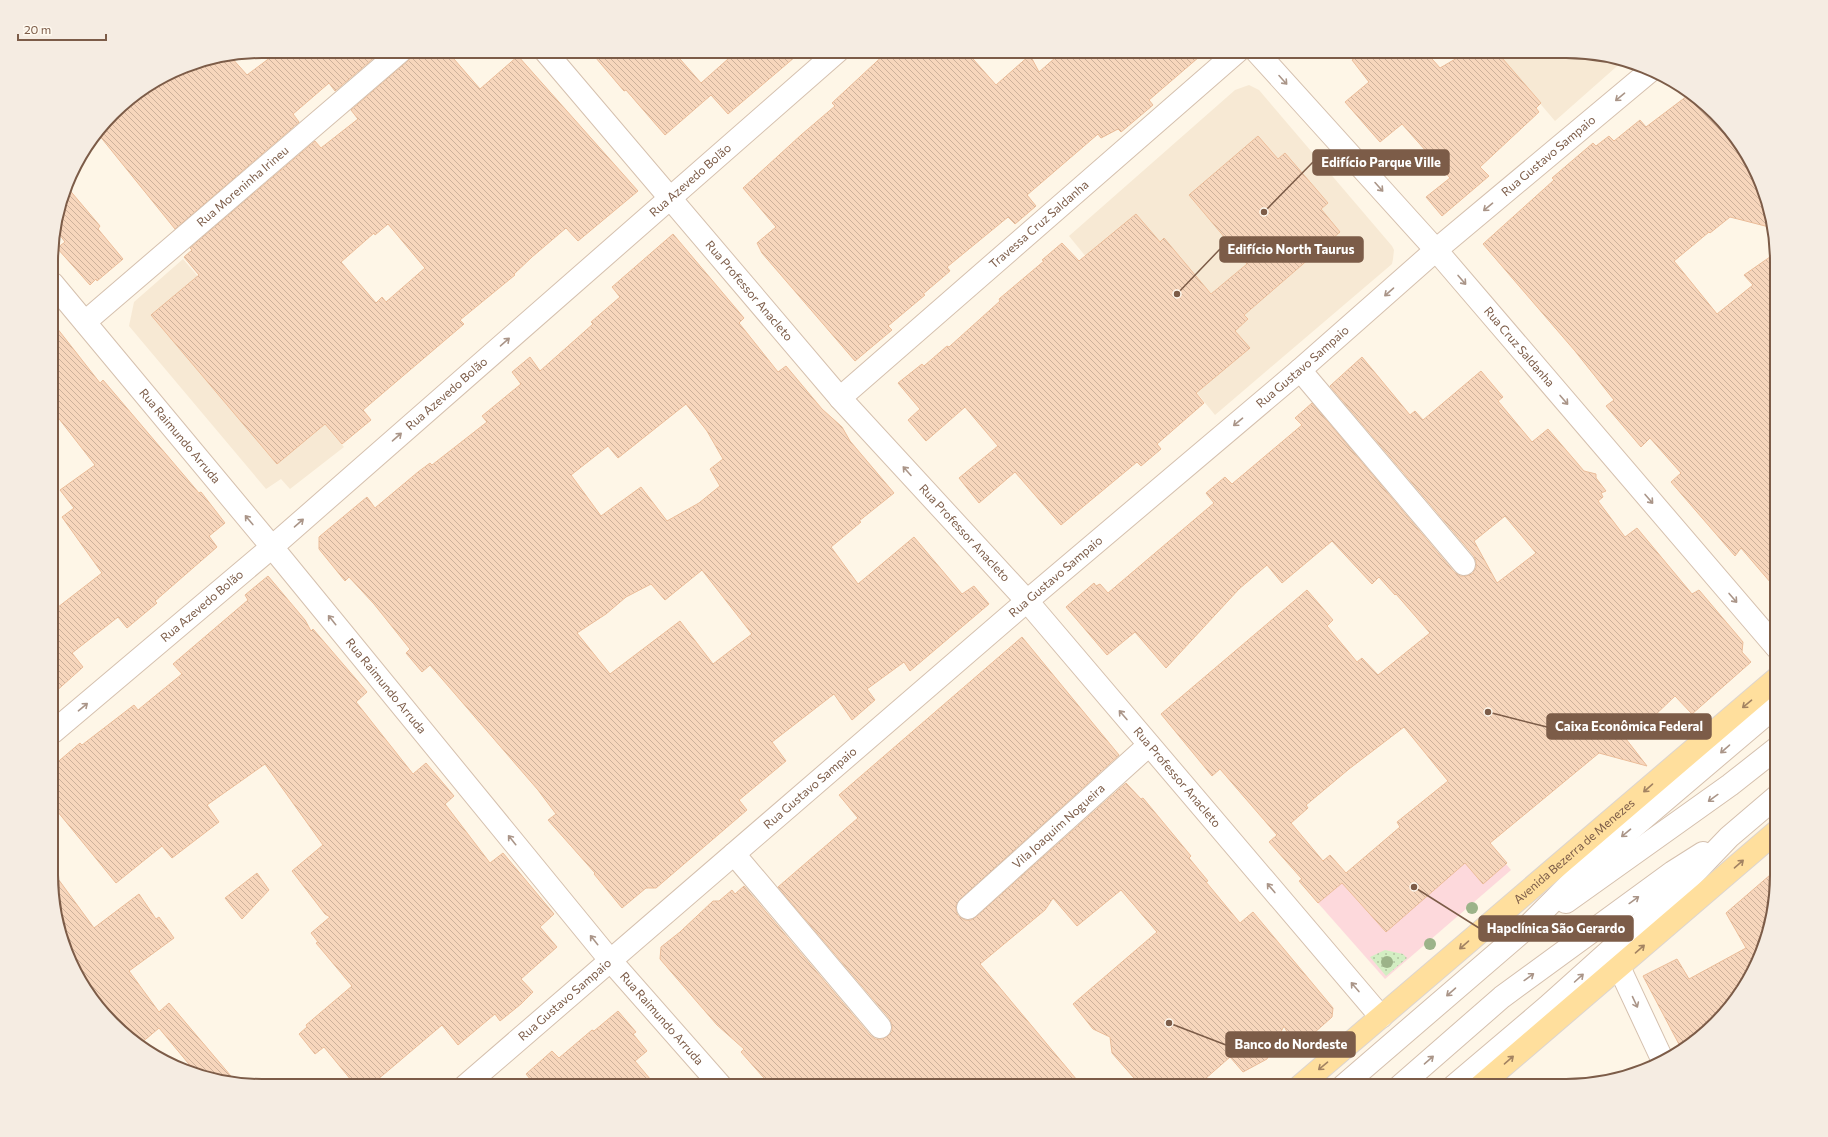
<svg xmlns="http://www.w3.org/2000/svg" width="1828" height="1137" font-family="Commissioner,sans-serif">
	<style>
		.residential { fill: #f7e9d4 }
		.medical { fill: #fdd9dc }
		.park { fill: url(#park-dots) }
		.building { fill: url(#building-back-hatch); stroke: #ebbd9a; fill-rule: evenodd }
		.lines { fill: none; stroke-linecap: round; stroke-linejoin: round }
		.minor-casing { stroke: #d5c0ae; stroke-width: 24 }
		.major-casing { stroke: #ddd5cf; stroke-width: 24 }
		.minor { stroke: #fff; stroke-width: 22 }
		.major { stroke: #ffdf9d; stroke-width: 22 }
		.tree { fill: #9cb389 }
		.oneway { stroke: #aa9588 }
		.oneway2 { stroke: #a38362 }
		.labels { text-anchor: middle; stroke-width: 3.5; stroke-linejoin: round; paint-order: stroke }
		.street-label { font-size: 12px; fill: #7c5c48; stroke: #fff9ef }
		.rim { fill: none; stroke: #7c5c48; stroke-width: 2 }
		.leader { fill: none; stroke: #7c5c48; stroke-width: 1.5 }
		.callout-dot { fill: #7c5c48; stroke: #fff9ef; stroke-width: 1.5 }
		.callout { fill: #7c5c48; stroke: #7c5c48; stroke-width: 1.5 }
		.callout-label { font-size: 13px; text-anchor: middle; font-weight: bold; fill: #fff }
	</style>
	<defs>
		<pattern id="park-dots" width="8" height="8" patternUnits="userSpaceOnUse"><rect width="8" height="8" fill="#d3eec3"/><path d="M2 2h.1M6 6h.1" fill="none" stroke="#b0c4a0" stroke-width="1.8" stroke-linecap="round"/></pattern>
		<pattern id="building-back-hatch" width="6" height="6" patternUnits="userSpaceOnUse"><rect width="6" height="6" fill="#f7d6bc"/><path d="M-1 5l2 2M0 0l6 6M5-1l2 2" fill="none" stroke="#cdb19b"/></pattern>
	</defs>
	<rect width="100%" height="100%" fill="#fef6e7"/>
	<!-- residential -->
	<g class="residential">
		<path d="M1495 51H1566L1624 60 1555 121Z"/>
		<path d="M1249 85 1259 90 1392 246 1394 250 1393 259 1392 264 1215 415 1069 236 1235 90Z"/>
		<path d="M183 259 344 447 290 489 281 479 266 489 129 326 134 302Z"/>
	</g>
	<!-- medical -->
	<path class="medical" d="M1446 792 1511 870 1385 979 1318 903Z"/>
	<!-- park -->
	<path class="park" d="M1385 950 1403 954 1407 958 1386 976 1370 957Z"/>
	<!-- building -->
	<g class="building">
		<path d="M279 51H382L335 91 329 83 293 114 299 122 175 229 99 135 123 104 182 67 231 57 247 75Z"/>
		<path d="M413 51H447L480 89 518 56 638 191 578 241 566 228 532 257 514 274 515 275 460 320 464 324 363 410 371 420 342 444 325 424 277 464 151 315 199 275 184 257 192 250 190 248 315 141 321 148 358 119 351 110 409 60ZM388 224 425 268 386 302 382 297 376 303 341 262 374 233 375 235Z"/>
		<path d="M590 51H673L701 83 737 51H802L728 114 711 95 665 135 626 90 624 91Z"/>
		<path d="M888 51H966L996 85 1030 55 1039 72 1063 51H1206L1149 100 1153 105 1121 132 1118 129 1101 138 1098 134 1027 195 1036 206 1015 224 1008 217 947 267 950 271 923 294 925 295 888 326 892 330 855 361 762 253 757 243 776 227 743 188 801 135 835 106 832 103Z"/>
		<path d="M1365 51H1425L1440 68 1469 51H1496L1541 103 1536 108 1539 112 1480 167 1489 176 1442 216 1426 197 1450 178 1402 124 1380 142 1345 102 1369 82 1352 60Z"/>
		<path d="M1691 93 1724 123 1749 157 1770 207 1773 228 1730 217 1710 233 1709 232 1674 261 1717 314 1753 285 1744 275 1777 252V590L1741 548 1735 556 1671 482 1681 473 1650 438 1641 447 1606 406 1614 400 1575 351 1483 244 1554 180 1552 178 1593 143 1596 146 1609 136 1614 141 1640 120 1646 127Z"/>
		<path d="M1258 136 1278 159 1285 153 1328 203 1321 209 1340 232 1244 315 1248 319 1235 331 1250 348 1196 393 1204 403 1157 444 1161 449 1141 466 1137 462 1061 525 1015 472 979 503 959 478 998 446 965 407 926 441 908 420 920 409 898 383 922 364 924 366 947 346 949 347 1000 301 999 299 1044 261 1042 260 1062 243 1079 261 1136 214 1160 242 1164 238 1211 294 1247 264 1189 195Z"/>
		<path d="M67 187 100 226 98 229 123 259 97 281 96 279 90 285 57 248 65 242 55 228Z"/>
		<path d="M673 234 744 318 739 323 778 372 786 366 822 409 842 427 850 441 894 493 859 521 861 522 831 547 858 584 914 537 962 594 974 586 989 604 910 671 904 662 867 689 875 700 852 720 834 694 772 742 786 761 739 800 747 810 656 888H646L622 908 594 874 595 873 548 820 556 814 538 790 430 665 422 672 406 653 410 649 374 604 349 577 345 581 319 549V537L367 497 375 508 418 472 430 463 432 465 487 422 482 416 521 384 512 372 530 357 540 371 593 324 591 322 620 297 612 287ZM686 404 707 431 723 459 710 469 720 486 699 503 667 521 641 487 601 516 571 475 608 446 618 458ZM702 570 752 634 713 664 680 621 610 674 577 633 606 614 626 597 651 584 665 600Z"/>
		<path d="M53 323 100 383 103 380 199 493 201 492 225 523 209 536 217 547 155 601 157 603 127 628 118 617 72 653 83 667 53 694V611L102 573 62 517 74 508 60 490 95 465 53 411Z"/>
		<path d="M1362 357 1410 415 1415 411 1423 420 1481 371 1503 397 1498 401 1532 442 1548 429 1584 471 1596 474V478L1606 491 1601 493 1603 497 1598 501 1625 537 1637 528 1692 594 1699 590 1743 642 1742 652 1751 662 1692 714 1675 696 1651 719 1626 739 1647 766 1599 753 1490 843 1507 863 1483 884 1465 863 1386 932 1342 883 1318 903 1299 881 1302 879 1269 842 1277 835 1220 769 1212 776 1161 714 1307 590 1333 620 1327 626 1357 662 1362 658 1378 675 1430 633 1396 594 1395 595 1379 577 1372 584 1332 541 1282 583 1267 565 1239 589 1166 668 1135 632 1107 655 1066 607 1094 583 1096 586 1100 584 1108 593 1214 503 1206 493 1225 477 1232 484 1302 425 1295 418 1312 403 1454 572 1460 576H1466L1472 574 1476 568V561L1474 556 1330 386ZM1505 516 1536 553 1497 583 1474 541ZM1404 727 1448 781 1397 822 1400 827 1346 873 1330 855 1323 861 1291 823 1308 808 1306 805 1349 769Z"/>
		<path d="M268 576 305 620 311 631 313 629 367 692 356 702 413 774 426 763 454 796 445 804 490 863 503 853 554 914 540 927 557 947 521 979 533 992 521 1004 500 1021 495 1014 458 1045 442 1025 370 1086H356L324 1047 315 1054 299 1034 307 1027 306 1025 352 986 316 943 318 942 311 933 330 917 325 914 292 871 323 845 265 764 207 805 219 822 172 858 162 846 116 883 53 806V766L80 743 82 745 134 705 138 710 182 674 173 664 248 600 245 595Z"/>
		<path d="M1022 637 1119 755 960 899 956 905V911L958 916 965 920H971L976 917 1126 783 1141 799 1143 798 1191 856 1189 858 1208 881 1206 882 1240 923 1253 912 1333 1008 1332 1017 1296 1049 1284 1026 1267 1059 1243 1072 1230 1057 1197 1086H1141L1112 1053 1110 1037 1093 1029 1073 1004 1157 932 1121 890 1077 926 1053 898 1045 910 980 964 1082 1086H771L741 1052 744 1049 717 1025 660 959 661 947 680 932 713 901H719L732 890 735 894 744 886 870 1035 875 1039H882L888 1036 892 1032V1025L890 1019 778 887 858 818 839 795Z"/>
		<path d="M1777 869V888L1766 942 1742 992 1705 1033 1682 1050 1643 976 1677 959 1689 979 1746 948 1726 913Z"/>
		<path d="M53 872 94 928 139 894 156 919 159 917 174 938 129 971 159 1012 169 1003 236 1082 198 1075 159 1028 140 1044 128 1029 125 1031 86 992 62 943 53 902Z"/>
		<path d="M257 873 269 890 242 919 225 898Z"/>
		<path d="M618 1011 636 1032 633 1034 647 1051 635 1061 656 1086H536L526 1074 552 1051 559 1058 592 1030 594 1031Z"/>
	</g>
	<g class="lines">
		<defs>
			<g id="minor">
				<path id="s1" d="M545 51 840 398 1027 601 1381 1017"/>
				<path id="s2" d="M1256 51 1436 250 1777 648"/>
				<path id="s3" d="M53 284 272 547 610 960 721 1086"/>
				<path id="s4" d="M85 322 401 51"/>
				<path d="M1300 370 1464 564"/>
				<path id="s5" d="M840 398 1238 51"/>
				<path id="s6" d="M53 732 272 547 838 51"/>
				<path d="M734 854 880 1027"/>
				<path d="M1566 902 1730 785 1777 748"/>
				<path id="s7" d="M968 908 1149 745"/>
				<path d="M1619 967 1663 1061"/>
				<path id="s8" d="M465 1086 1027 601 1300 370 1436 250 1650 71"/>
				<path d="M1343 1086 1523 931 1591 863 1777 705"/>
				<path d="M1400 1086 1502 997 1673 872 1703 853"/>
				<path d="M1454 1086 1547 1007 1683 885 1729 837 1777 796"/>
			</g>
			<g id="major">
				<path id="s9" d="M1300 1086 1777 678"/>
				<path d="M1480 1086 1777 831"/>
			</g>
		</defs>
		<!-- minor casing -->
		<use href="#minor" class="minor-casing"/>
		<!-- major casing -->
		<use href="#major" class="major-casing"/>
		<!-- minor -->
		<use href="#minor" class="minor"/>
		<!-- major -->
		<use href="#major" class="major"/>
	</g>
	<!-- trees -->
	<g class="tree">
		<circle cx="1472" cy="908" r="6"/>
		<circle cx="1430" cy="944" r="6"/>
		<circle cx="1387" cy="962" r="6"/>
	</g>
	<!-- one-way arrows -->
	<defs><path id="oneway-shaft" d="M-6 0H5M1.5-3L5.5 0L1.5 3" fill="none" stroke-width="1.6" stroke-linecap="round" stroke-linejoin="round"/></defs>
	<g class="oneway">
		<use href="#oneway-shaft" transform="translate(1283 80) rotate(48)"/>
		<use href="#oneway-shaft" transform="translate(1620 97) rotate(140)"/>
		<use href="#oneway-shaft" transform="translate(1379 187) rotate(48)"/>
		<use href="#oneway-shaft" transform="translate(1488 207) rotate(140)"/>
		<use href="#oneway-shaft" transform="translate(1462 280) rotate(49)"/>
		<use href="#oneway-shaft" transform="translate(1389 292) rotate(139)"/>
		<use href="#oneway-shaft" transform="translate(505 342) rotate(-41)"/>
		<use href="#oneway-shaft" transform="translate(1564 400) rotate(49)"/>
		<use href="#oneway-shaft" transform="translate(1238 422) rotate(140)"/>
		<use href="#oneway-shaft" transform="translate(397 437) rotate(-41)"/>
		<use href="#oneway-shaft" transform="translate(907 471) rotate(-132)"/>
		<use href="#oneway-shaft" transform="translate(1649 499) rotate(49)"/>
		<use href="#oneway-shaft" transform="translate(249 520) rotate(-130)"/>
		<use href="#oneway-shaft" transform="translate(299 523) rotate(-41)"/>
		<use href="#oneway-shaft" transform="translate(1733 598) rotate(49)"/>
		<use href="#oneway-shaft" transform="translate(332 620) rotate(-129)"/>
		<use href="#oneway-shaft" transform="translate(83 707) rotate(-40)"/>
		<use href="#oneway-shaft" transform="translate(1123 715) rotate(-131)"/>
		<use href="#oneway-shaft" transform="translate(1725 749) rotate(139)"/>
		<use href="#oneway-shaft" transform="translate(1713 798) rotate(144)"/>
		<use href="#oneway-shaft" transform="translate(1626 833) rotate(140)"/>
		<use href="#oneway-shaft" transform="translate(512 840) rotate(-129)"/>
		<use href="#oneway-shaft" transform="translate(1271 888) rotate(-130)"/>
		<use href="#oneway-shaft" transform="translate(1634 900) rotate(-36)"/>
		<use href="#oneway-shaft" transform="translate(594 940) rotate(-129)"/>
		<use href="#oneway-shaft" transform="translate(1529 977) rotate(-36)"/>
		<use href="#oneway-shaft" transform="translate(1579 978) rotate(-42)"/>
		<use href="#oneway-shaft" transform="translate(1355 987) rotate(-131)"/>
		<use href="#oneway-shaft" transform="translate(1451 992) rotate(139)"/>
		<use href="#oneway-shaft" transform="translate(1635 1002) rotate(65)"/>
		<use href="#oneway-shaft" transform="translate(1429 1060) rotate(-41)"/>
	</g>
	<g class="oneway2">
		<use href="#oneway-shaft" transform="translate(1747 704) rotate(140)"/>
		<use href="#oneway-shaft" transform="translate(1648 788) rotate(139)"/>
		<use href="#oneway-shaft" transform="translate(1739 864) rotate(-41)"/>
		<use href="#oneway-shaft" transform="translate(1464 945) rotate(139)"/>
		<use href="#oneway-shaft" transform="translate(1640 949) rotate(-41)"/>
		<use href="#oneway-shaft" transform="translate(1509 1060) rotate(-41)"/>
		<use href="#oneway-shaft" transform="translate(1323 1066) rotate(140)"/>
	</g>
	<g class="labels">
		<!-- street labels -->
		<g class="street-label">
			<text dy="4" stroke="none"><textPath href="#s8" startOffset="1428">Rua Gustavo Sampaio</textPath></text>
			<text dy="4" stroke="none"><textPath href="#s6" startOffset="843">Rua Azevedo Bolão</textPath></text>
			<text dy="4" stroke="none"><textPath href="#s4" startOffset="208">Rua Moreninha Irineu</textPath></text>
			<text dy="4" stroke="none"><textPath href="#s5" startOffset="264">Travessa Cruz Saldanha</textPath></text>
			<text dy="4" stroke="none"><textPath href="#s1" startOffset="315">Rua Professor Anacleto</textPath></text>
			<text dy="4" stroke="none"><textPath href="#s2" startOffset="396">Rua Cruz Saldanha</textPath></text>
			<text dy="4" stroke="none"><textPath href="#s8" startOffset="1104">Rua Gustavo Sampaio</textPath></text>
			<text dy="4" stroke="none"><textPath href="#s6" startOffset="519">Rua Azevedo Bolão</textPath></text>
			<text dy="4" stroke="none"><textPath href="#s3" startOffset="198">Rua Raimundo Arruda</textPath></text>
			<text dy="4" stroke="none"><textPath href="#s1" startOffset="639">Rua Professor Anacleto</textPath></text>
			<text dy="4" stroke="none"><textPath href="#s8" startOffset="780">Rua Gustavo Sampaio</textPath></text>
			<text dy="4" stroke="none"><textPath href="#s6" startOffset="195">Rua Azevedo Bolão</textPath></text>
			<text dy="4" stroke="none"><textPath href="#s3" startOffset="522">Rua Raimundo Arruda</textPath></text>
			<text dy="4" stroke="none"><textPath href="#s1" startOffset="963">Rua Professor Anacleto</textPath></text>
			<text dy="4" stroke="none"><textPath href="#s8" startOffset="456">Rua Gustavo Sampaio</textPath></text>
			<text dy="4" stroke="none"><textPath href="#s7" startOffset="122">Vila Joaquim Nogueira</textPath></text>
			<text dy="4" stroke="none"><textPath href="#s9" startOffset="361">Avenida Bezerra de Menezes</textPath></text>
			<text dy="4" stroke="none"><textPath href="#s8" startOffset="132">Rua Gustavo Sampaio</textPath></text>
			<text dy="4" stroke="none"><textPath href="#s3" startOffset="954">Rua Raimundo Arruda</textPath></text>
		</g>
	</g>
	<!-- crop -->
	<path d="M0 0H1828V1137H0ZM262 58H1566A204 204 0 0 1 1770 262V875A204 204 0 0 1 1566 1079H262A204 204 0 0 1 58 875V262A204 204 0 0 1 262 58Z" fill="#f5ece2" fill-rule="evenodd"/>
	<path class="rim" d="M262 58H1566A204 204 0 0 1 1770 262V875A204 204 0 0 1 1566 1079H262A204 204 0 0 1 58 875V262A204 204 0 0 1 262 58Z"/>
	<!-- callouts -->
	<path class="leader" d="M1264 212L1313 162M1177 294L1220 249M1488 712L1547 727M1414 887L1479 928M1169 1023L1226 1045"/>
	<g class="callout-dot">
		<circle cx="1264" cy="212" r="4"/>
		<circle cx="1177" cy="294" r="4"/>
		<circle cx="1488" cy="712" r="4"/>
		<circle cx="1414" cy="887" r="4"/>
		<circle cx="1169" cy="1023" r="4"/>
	</g>
	<g class="callout">
		<rect x="1313" y="150" width="136" height="25" rx="4"/>
		<rect x="1220" y="237" width="143" height="25" rx="4"/>
		<rect x="1547" y="714" width="164" height="25" rx="4"/>
		<rect x="1479" y="916" width="154" height="25" rx="4"/>
		<rect x="1226" y="1032" width="129" height="25" rx="4"/>
	</g>
	<g class="callout-label">
		<text x="1381" y="167">Edifício Parque Ville</text>
		<text x="1291" y="254">Edifício North Taurus</text>
		<text x="1629" y="731">Caixa Econômica Federal</text>
		<text x="1556" y="933">Hapclínica São Gerardo</text>
		<text x="1291" y="1049">Banco do Nordeste</text>
	</g>
	<!-- scale -->
	<path d="M18 34v6h88v-6" fill="none" stroke="#7c5c48" stroke-width="2"/>
	<text x="24" y="34" font-size="12" fill="#7c5c48" stroke="#fff9ef" stroke-width="3" paint-order="stroke">20 m</text>
</svg>
